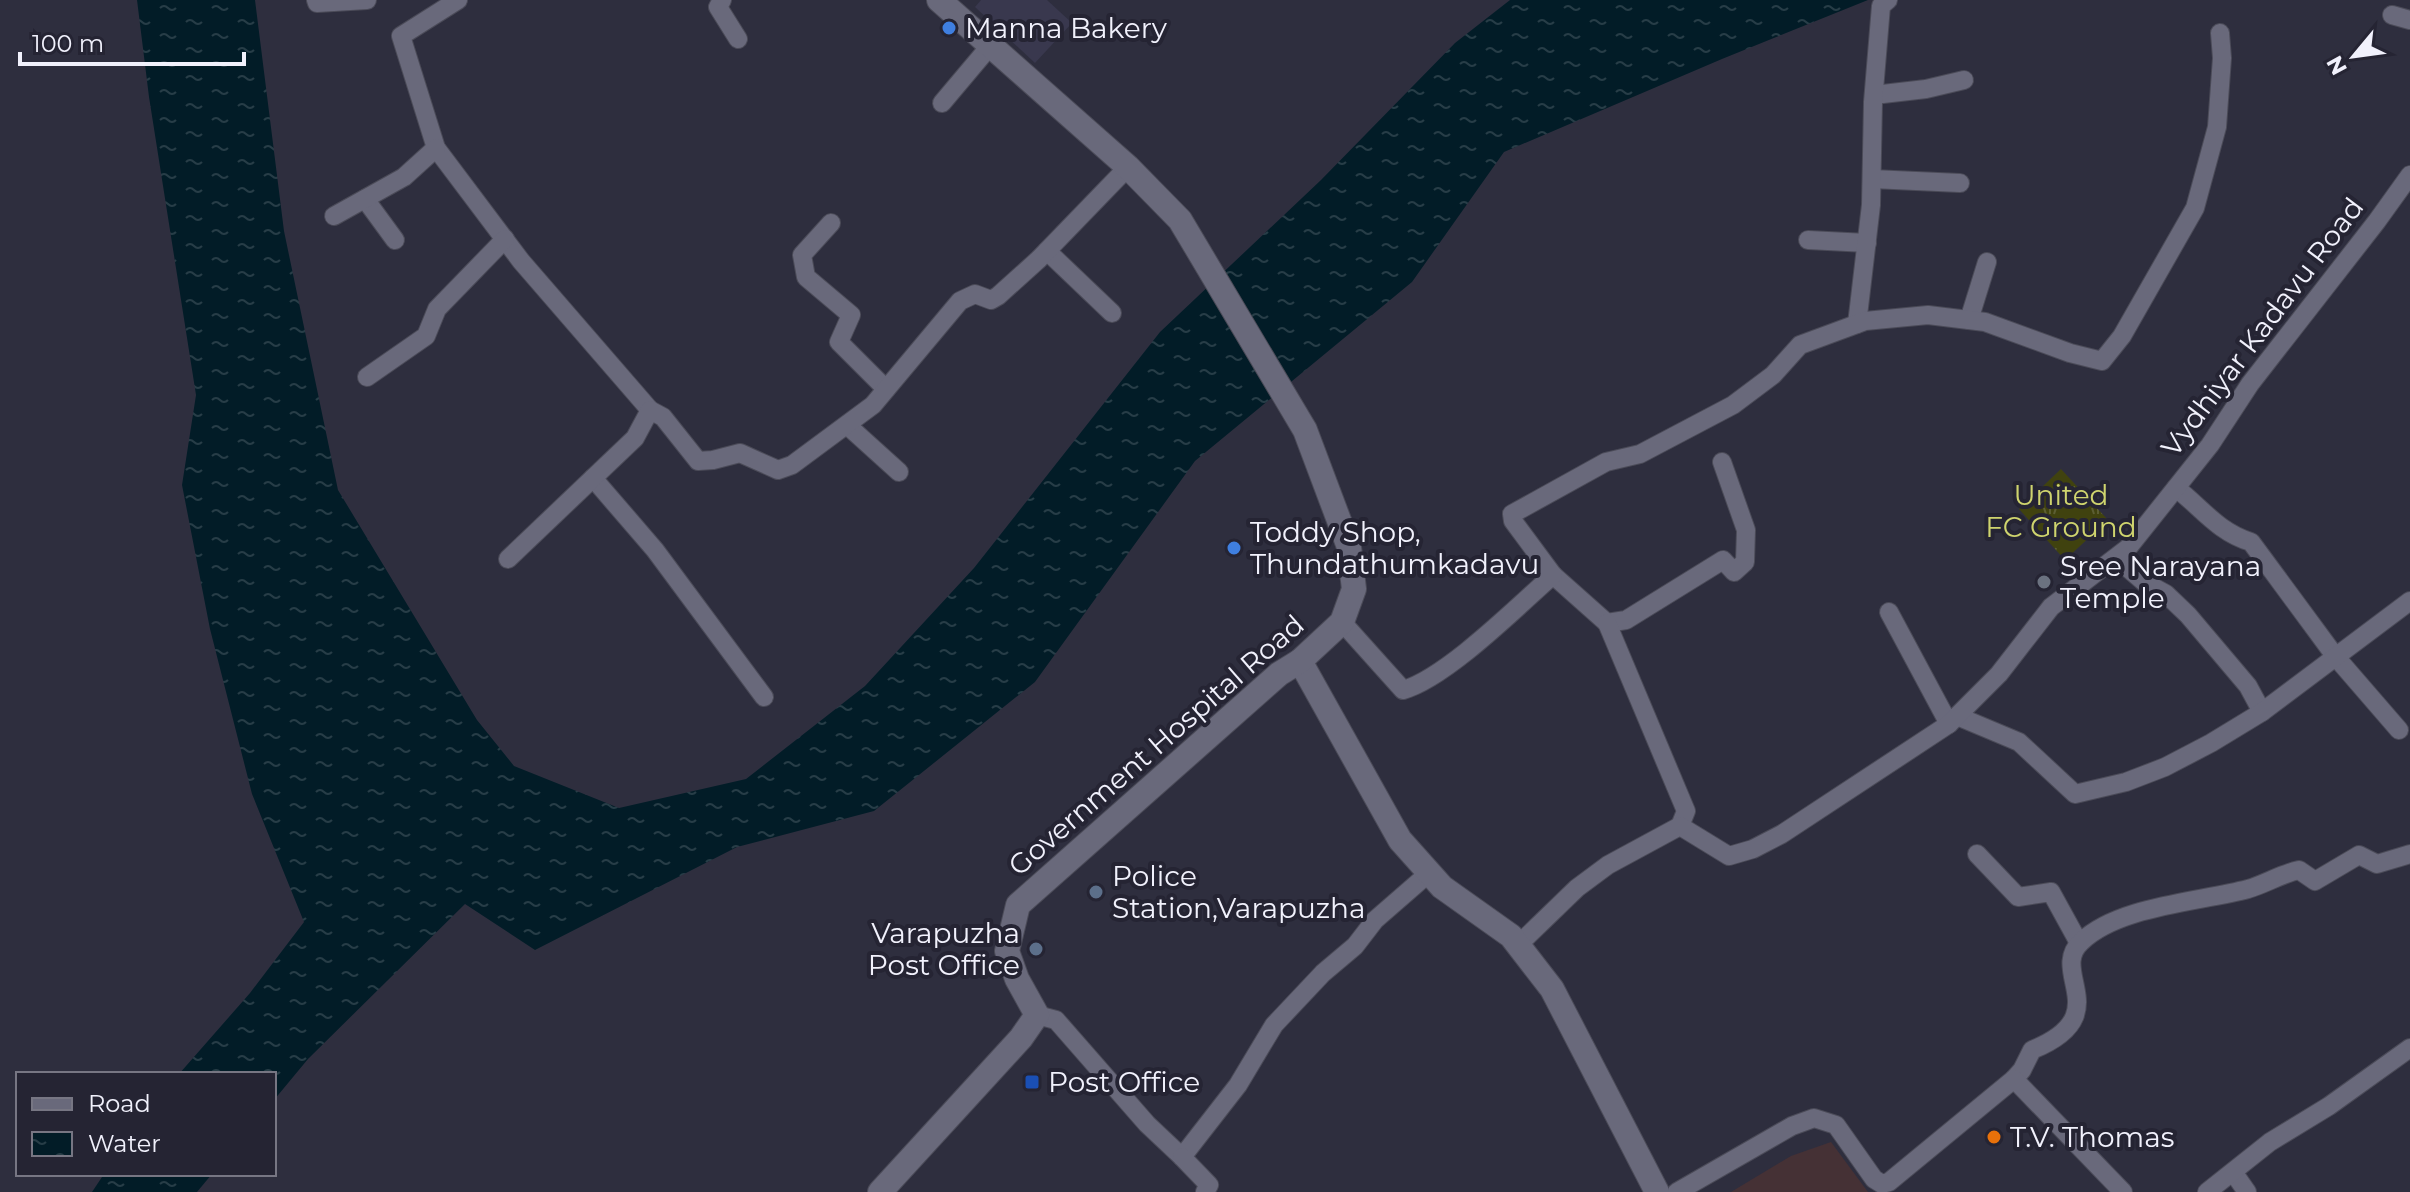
<svg xmlns="http://www.w3.org/2000/svg" width="2410" height="1192" font-family="Montserrat,sans-serif">
	<style>
		.education { fill: #453135 }
		.built { fill: #39384e }
		.grass { fill: url(#grass-tufts) }
		.water { fill: url(#water-ripples) }
		.lines { fill: none; stroke-linecap: round; stroke-linejoin: round }
		.street-casing { stroke: #4b4b58; stroke-width: 20 }
		.secondary-casing { stroke: #4b4b58; stroke-width: 26 }
		.street { stroke: #69697b; stroke-width: 18 }
		.secondary { stroke: #69697b; stroke-width: 24 }
		.shop-dot { fill: #3f7fe0; stroke: #252433; stroke-width: 3 }
		.worship-dot { fill: #6b7280; stroke: #252433; stroke-width: 3 }
		.service-dot { fill: #5c6f8a; stroke: #252433; stroke-width: 3 }
		.transit-dot { fill: #1a4fb4; stroke: #252433; stroke-width: 3 }
		.food-dot { fill: #e8710a; stroke: #252433; stroke-width: 3 }
		.labels { text-anchor: middle; stroke-width: 8; stroke-linejoin: round; paint-order: stroke }
		.poi-label { font-size: 28px; fill: #f1f1fc; stroke: #252433; text-anchor: start }
		.street-label { font-size: 28px; fill: #f1f1fc; stroke: #252433 }
		.park-label { font-size: 28px; fill: #cfd46e; stroke: #252433 }
	</style>
	<defs>
		<pattern id="grass-tufts" width="24" height="20" patternUnits="userSpaceOnUse" patternTransform="scale(2)"><rect width="24" height="20" fill="#40420f"/><path d="M3 7l-1-3M5 7V3M7 7l1-3M15 17l-1-3M17 17v-4M19 17l1-3" fill="none" stroke="#5c5e33"/></pattern>
		<pattern id="water-ripples" width="26" height="14" patternUnits="userSpaceOnUse" patternTransform="scale(2)"><rect width="26" height="14" fill="#021c27"/><path d="M2 4q2-2 4 0t4 0M15 11q2-2 4 0t4 0" fill="none" stroke="#273d47"/></pattern>
	</defs>
	<rect width="100%" height="100%" fill="#2e2e3e"/>
	<!-- education -->
	<path class="education" d="M1831 1142 1868 1192H1731L1791 1156Z"/>
	<!-- built -->
	<path class="built" d="M981 0H1047L1072 23 1035 63 975 7Z"/>
	<!-- grass -->
	<path class="grass" d="M2061 469 2108 520 2065 560 2019 509Z"/>
	<!-- water -->
	<g class="water">
		<path d="M137 0H255L284 231 338 490 477 720 514 766 619 808 746 779 865 686 974 568 1160 332 1321 180 1455 43 1510 0H1868L1722 59 1504 152 1412 282 1195 461 1035 682 874 811 737 847 535 950 465 904 308 1059 274 1100V1074H179L250 993 304 922 252 794 210 629 182 485 196 395 149 97Z"/>
		<path d="M104 1174H212L197 1192H92Z"/>
	</g>
	<g class="lines">
		<defs>
			<g id="street">
				<path d="M316 0 317 3 367 0"/>
				<path d="M458 0 401 36 436 148 521 261 650 410"/>
				<path d="M722 0 718 7 738 39"/>
				<path d="M2392 15 2410 20"/>
				<path d="M1874 95 1926 89 1964 80"/>
				<path d="M942 103 990 46"/>
				<path d="M1872 179 1960 183"/>
				<path d="M365 199 395 240"/>
				<path d="M334 216 404 177 436 148"/>
				<path d="M831 223 802 255 806 277 851 315 839 342 886 389"/>
				<path d="M1808 240 1867 243"/>
				<path d="M1047 251 1112 313"/>
				<path d="M1969 320 1987 262"/>
				<path d="M1857 324 1871 205 1873 102 1881 6 1888 0"/>
				<path d="M367 377 426 336 437 309 505 239"/>
				<path d="M847 425 899 472"/>
				<path d="M593 478 655 550 764 697"/>
				<path d="M2176 488C2202 508 2218 532 2251 542L2335 656 2399 730"/>
				<path d="M2116 558 2144 582 2166 594 2188 615 2248 686 2262 712"/>
				<path d="M508 559 635 438 650 410 663 417 698 461 713 460 740 453 778 470 792 465 873 405 960 301 975 294 991 300 998 296 1039 259 1128 167"/>
				<path d="M1553 575 1607 623 1626 620 1723 560 1734 572 1745 562 1746 530 1722 462"/>
				<path d="M1889 612 1949 724"/>
				<path d="M1342 622 1403 690C1446 678 1518 606 1553 575L1513 521 1512 514 1606 462 1640 454 1733 405 1773 375 1800 345 1865 321 1928 315 1985 322 2070 353 2102 361 2122 336 2195 208 2217 127 2222 58 2220 33"/>
				<path d="M1607 623 1686 811 1680 826"/>
				<path d="M1957 716 2019 742 2075 794 2126 782 2165 767 2211 743 2262 712 2410 601"/>
				<path d="M1977 854 2018 897 2051 892 2079 943"/>
				<path d="M1517 946 1577 888 1608 865 1680 826 1729 856 1753 849 1782 834 1949 724 1999 674 2051 607 2128 548 2210 445 2250 384 2377 221 2410 175"/>
				<path d="M1037 1015 1056 1020 1147 1124 1182 1157 1238 1085 1274 1025 1323 973 1355 946 1375 920 1429 873"/>
				<path d="M2014 1079 2022 1070 2032 1050C2118 1015 2048 972 2081 942 2118 906 2199 902 2248 889 2265 884 2281 874 2299 870L2315 881 2359 855 2377 864 2410 854"/>
				<path d="M1182 1157 1209 1185 1205 1192"/>
				<path d="M2233 1172 2247 1192"/>
				<path d="M1677 1192 1792 1126 1814 1118 1836 1125 1874 1179 1882 1184 1889 1182 2014 1079 2123 1192"/>
				<path d="M2207 1192 2270 1142 2329 1106 2410 1048"/>
			</g>
			<g id="secondary">
				<path d="M1300 661 1400 840 1442 887 1511 936 1552 989 1657 1192"/>
				<path d="M880 1192 1021 1038 1037 1015 1017 979 1007 951 1018 905 1279 674 1300 661 1342 622 1354 589 1349 547 1305 430 1180 220 1128 167 939 0"/>
			</g>
		</defs>
		<!-- street casing -->
		<use href="#street" class="street-casing"/>
		<!-- secondary casing -->
		<use href="#secondary" class="secondary-casing"/>
		<!-- street -->
		<use href="#street" class="street"/>
		<!-- secondary -->
		<use href="#secondary" class="secondary"/>
	</g>
	<!-- markers -->
	<g class="shop-dot">
		<circle cx="949" cy="28" r="8"/>
		<circle cx="1234" cy="548" r="8"/>
	</g>
	<circle class="worship-dot" cx="2044" cy="582" r="8"/>
	<g class="service-dot">
		<circle cx="1096" cy="892" r="8"/>
		<circle cx="1036" cy="949" r="8"/>
	</g>
	<rect class="transit-dot" x="1024" y="1074" width="16" height="16" rx="4"/>
	<circle class="food-dot" cx="1994" cy="1137" r="8"/>
	<g class="labels">
		<!-- poi labels -->
		<g class="poi-label">
			<text x="965" y="38">Manna Bakery</text>
			<text x="1250" y="542">Toddy Shop,<tspan x="1250" dy="32">Thundathumkadavu</tspan></text>
			<text x="2060" y="576">Sree Narayana<tspan x="2060" dy="32">Temple</tspan></text>
			<text x="1112" y="886">Police<tspan x="1112" dy="32">Station,Varapuzha</tspan></text>
			<text x="1020" y="943" text-anchor="end">Varapuzha<tspan x="1020" dy="32">Post Office</tspan></text>
			<text x="1048" y="1092">Post Office</text>
			<text x="2010" y="1147">T.V. Thomas</text>
		</g>
		<!-- street labels -->
		<g class="street-label">
			<text transform="translate(2262 327) rotate(-53)" y="10">Vydhiyar Kadavu Road</text>
			<text transform="translate(1156 745) rotate(-41)" y="10">Government Hospital Road</text>
		</g>
		<!-- park labels -->
		<g class="park-label">
			<text x="2061" y="505">United<tspan x="2061" dy="32">FC Ground</tspan></text>
		</g>
	</g>
	<!-- legend -->
	<rect x="16" y="1072" width="260" height="104" fill="#252433" stroke="#777683" stroke-width="2"/>
	<rect x="32" y="1098" width="40" height="12" fill="#69697b" stroke="#777683" stroke-width="2"/>
	<text x="88" y="1112" font-size="24" fill="#f1f1fc">Road</text>
	<rect x="32" y="1132" width="40" height="24" fill="url(#water-ripples)" stroke="#777683" stroke-width="2"/>
	<text x="88" y="1152" font-size="24" fill="#f1f1fc">Water</text>
	<!-- north arrow -->
	<g transform="translate(2354 56) rotate(241)" stroke="#252433" stroke-width="6" paint-order="stroke">
	<path d="M0-6L14 30L0 20L-14 30Z" fill="#f1f1fc"/>
	<text y="-12" font-size="22" font-weight="bold" text-anchor="middle" fill="#f1f1fc">N</text>
	</g>
	<!-- scale -->
	<path d="M20 52v12h224v-12" fill="none" stroke="#f1f1fc" stroke-width="4"/>
	<text x="32" y="52" font-size="24" fill="#f1f1fc" stroke="#252433" stroke-width="6" paint-order="stroke">100 m</text>
</svg>
